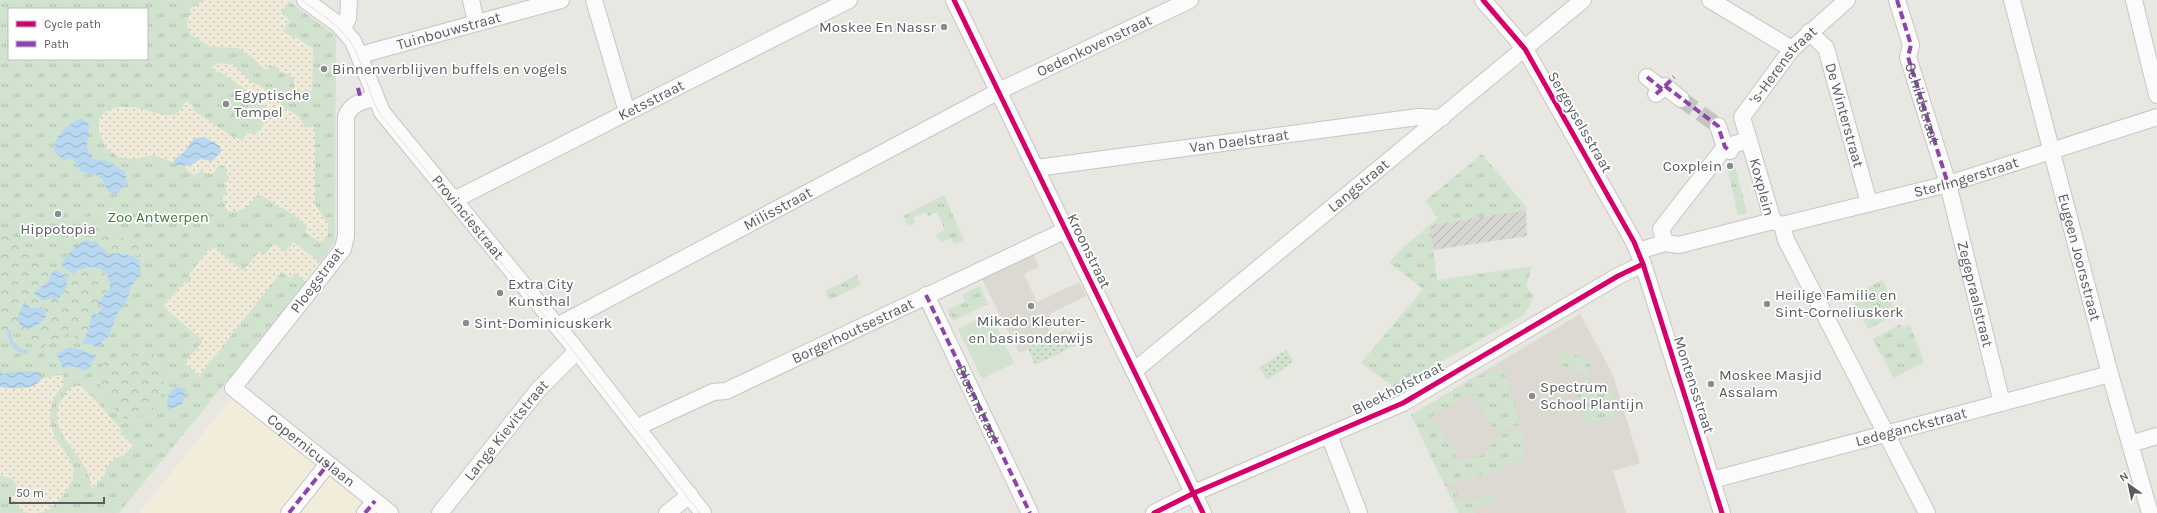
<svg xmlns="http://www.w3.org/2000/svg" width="2157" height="513" font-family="Karla,sans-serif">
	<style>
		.commercial { fill: #f2ecdb }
		.industrial { fill: url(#industrial-furrows) }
		.education { fill: #dbd9d2 }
		.grass { fill: url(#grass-tufts); fill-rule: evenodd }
		.forest { fill: url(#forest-crowns) }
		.sand { fill: url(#sand-dots) }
		.garden { fill: url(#garden-dots) }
		.pitch { fill: #d1e3ce }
		.water { fill: url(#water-waves) }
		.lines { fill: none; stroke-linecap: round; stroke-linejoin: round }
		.stream { stroke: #b8d8f1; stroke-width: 3.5 }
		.minor-tunnel { stroke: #c4c4c1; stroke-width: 16; stroke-dasharray: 16 8; stroke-linecap: butt }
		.minor-casing { stroke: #c5c6c5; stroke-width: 18 }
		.minor { stroke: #fcfbfb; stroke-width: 16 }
		.tram { stroke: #e0e1e0; stroke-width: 1 }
		.quiet { stroke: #8e44ad; stroke-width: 4; stroke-dasharray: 8 4; stroke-linecap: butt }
		.cycleway-casing { stroke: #fff; stroke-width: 8 }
		.cycleway { stroke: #d6006c; stroke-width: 5 }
		.poi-dot { fill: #8a8d8d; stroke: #fff; stroke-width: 1.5 }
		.labels { text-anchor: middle; stroke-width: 3.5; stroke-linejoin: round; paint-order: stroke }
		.poi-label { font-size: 15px; fill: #585c5f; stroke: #fff; text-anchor: start }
		.street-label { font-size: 15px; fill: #585c5f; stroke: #fff }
		.park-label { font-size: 15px; fill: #3a7d3d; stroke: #fff }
	</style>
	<defs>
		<pattern id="industrial-furrows" width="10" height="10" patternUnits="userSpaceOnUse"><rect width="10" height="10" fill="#d8d6d2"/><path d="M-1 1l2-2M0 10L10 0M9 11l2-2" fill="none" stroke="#b2b1ae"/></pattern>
		<pattern id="grass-tufts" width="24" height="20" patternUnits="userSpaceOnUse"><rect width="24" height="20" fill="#d1e3ce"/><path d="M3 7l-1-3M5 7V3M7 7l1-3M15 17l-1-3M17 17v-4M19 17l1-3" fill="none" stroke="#acbbaa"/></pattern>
		<pattern id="forest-crowns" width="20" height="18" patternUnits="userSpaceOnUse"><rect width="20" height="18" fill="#d1e3ce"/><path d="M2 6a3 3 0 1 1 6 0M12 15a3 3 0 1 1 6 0" fill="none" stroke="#acbbaa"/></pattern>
		<pattern id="sand-dots" width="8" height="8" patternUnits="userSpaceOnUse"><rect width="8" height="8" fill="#f0ead8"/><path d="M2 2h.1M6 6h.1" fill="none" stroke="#c5c1b2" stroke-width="1.8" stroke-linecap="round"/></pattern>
		<pattern id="garden-dots" width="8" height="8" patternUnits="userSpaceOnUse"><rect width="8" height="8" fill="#d1e3ce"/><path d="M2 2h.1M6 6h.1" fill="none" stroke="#acbbaa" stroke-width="1.8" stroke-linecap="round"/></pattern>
		<pattern id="water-waves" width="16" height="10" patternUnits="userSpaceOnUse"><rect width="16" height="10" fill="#b8d8f1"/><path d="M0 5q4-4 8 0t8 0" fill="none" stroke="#98b2c6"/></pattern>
	</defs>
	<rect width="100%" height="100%" fill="#e8e7e2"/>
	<!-- commercial -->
	<path class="commercial" d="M241 386 400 513H139Z"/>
	<!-- industrial -->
	<path class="industrial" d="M1526 210 1527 236 1433 250 1430 225Z"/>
	<!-- education -->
	<g class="education">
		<path d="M1033 254 1039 267 1024 274 1037 302 1079 282 1086 296 1049 314 1053 322 1047 326 1053 337 1019 353 982 279Z"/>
		<path d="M1580 314 1613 375 1640 463 1613 471 1626 513H1459L1411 415Z"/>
	</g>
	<!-- grass -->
	<g class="grass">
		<path d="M0 0H287L336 36 335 241 307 283 119 513H0ZM9 9H147V59H9Z"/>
		<path d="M1482 154 1527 208 1526 210 1430 225 1437 280 1532 266 1526 286 1534 297 1524 315 1395 388 1361 363 1423 289 1389 262 1404 247 1438 218 1425 201Z"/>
		<path d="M1735 166 1747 213 1738 215 1727 168Z"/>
		<path d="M944 195 964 240 954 245 951 238 941 243 936 234 945 230 937 212 928 216 926 212 913 218 915 223 908 226 903 216Z"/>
		<path d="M857 275 861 285 829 300 825 291Z"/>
		<path d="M1883 280 1896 314 1868 329 1851 296Z"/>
		<path d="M980 286 988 304 953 321 947 310 965 301 962 295Z"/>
		<path d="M1900 324 1902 328 1910 325 1924 362 1894 378 1873 339Z"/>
		<path d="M1562 350 1592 362 1587 375 1557 363Z"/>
		<path d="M1500 370 1506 377 1520 424 1496 433 1472 392 1431 417 1459 461 1484 455 1498 436 1522 428 1526 443 1520 445 1525 460 1445 486 1411 415 1478 376Z"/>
		<path d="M1584 380 1611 389 1617 415 1581 424 1586 413 1572 406Z"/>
		<path d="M1455 488 1459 504 1493 494 1495 501 1474 507 1475 513H1459L1447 490Z"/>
	</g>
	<!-- forest -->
	<g class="forest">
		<path d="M92 214C101 216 105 226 113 232 119 236 139 245 142 249L141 253 136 257 103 251 96 242 94 226 88 218Z"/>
		<path d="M0 233 15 239 31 251 39 262 56 269 70 280C74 275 75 270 82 268 94 263 113 273 110 287 107 297 97 304 93 313 88 323 88 333 82 342L76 338 69 329 66 331 65 337 48 343 38 351 19 332 8 329 0 338Z"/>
		<path d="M135 351C159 350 167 362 163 385 162 395 159 405 150 412 147 414 142 415 139 416 134 418 129 420 124 418 115 413 110 400 104 391 94 378 98 369 109 357L118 358 128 352Z"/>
	</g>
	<!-- sand -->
	<g class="sand">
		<path d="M205 0H287L289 2 281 13 288 18 289 22 283 31 293 38 295 36 313 49 312 90 294 92V78L279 70V68L269 65 268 69H264L251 56 237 48 212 47 191 35 187 27 190 9Z"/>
		<path d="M217 63 234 65 253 83 262 86 271 100 280 102 283 107C295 114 298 113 305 128L312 125 315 131V204L328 224V235L321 243 305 232 308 227 306 224 282 207 280 208 263 196H257C249 206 239 216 225 210V203L221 198 227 193 224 183 229 180 225 166H219L213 174 200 171 194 176 185 167 154 155 134 159 118 157 106 148 98 129 100 117 106 111 118 107H134L165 115H174L181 109 186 101 194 107 193 110 233 137 234 136 242 141 248 133 254 134 261 130 264 122 260 116 266 107 258 101 259 99 219 71 218 73 211 68Z"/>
		<path d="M293 242 321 263 307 283 295 273 290 278 282 271 199 376 187 365 186 361 202 342 201 339 166 309 164 305 184 283 187 284 191 281 188 276 209 249 215 248 243 271 259 251 264 255 274 244 285 252Z"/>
		<path d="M63 375V385C48 402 46 422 58 442 63 450 71 458 73 468 77 483 57 506 44 512 41 513 33 513 29 513 22 512 14 504 11 497L18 493C19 482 9 476 0 476V387L27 388 34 385 42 378Z"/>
		<path d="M74 386H80L86 390 120 428 124 437 133 445 125 455 115 458 106 468 105 475 93 489 91 487C90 455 45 436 60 402 64 395 67 390 74 386Z"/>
	</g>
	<!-- garden -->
	<g class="garden">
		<path d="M1066 330 1067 332 1071 331 1076 345 1035 365 1028 349Z"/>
		<path d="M1286 350 1294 361 1268 380 1259 368Z"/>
	</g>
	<!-- pitch -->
	<path class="pitch" d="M990 313 1014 363 982 379 958 329Z"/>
	<!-- water -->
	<g class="water">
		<path d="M80 119 88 122C92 139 81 141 92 158L110 162 125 172 127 183 118 193C104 195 107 183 99 176L80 171 73 158 64 160 55 153C51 140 68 122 80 119Z"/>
		<path d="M204 137 220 146 221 152 212 161 200 159C191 167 185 167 173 164 175 156 179 157 184 152 192 143 190 138 204 137Z"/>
		<path d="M86 240 96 242 107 253C119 254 130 253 139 260L141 273 131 287 127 300 118 313 108 337 96 347 82 342 87 334 93 312 97 315 102 308 98 303 110 288C111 265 86 262 73 274L60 264 76 246Z"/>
		<path d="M56 269 68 278 64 293 57 299 42 300 34 293 50 280V275Z"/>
		<path d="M25 301 30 308 42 307C53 317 39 325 30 329L21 326 17 318Z"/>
		<path d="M68 348H76L96 355 89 369 83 370 74 366 63 369 57 354Z"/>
		<path d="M18 371C25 372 35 370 40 373L42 378C36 390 12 389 0 387V372L4 374Z"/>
		<path d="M176 387H181L186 390 182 404 168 410C167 402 166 392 176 387Z"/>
	</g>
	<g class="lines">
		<!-- stream -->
		<path class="stream" d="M9 331C10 343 15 351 27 352"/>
		<!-- minor-tunnel -->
		<path class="minor-tunnel" d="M1681 99 1718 126"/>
		<defs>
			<g id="minor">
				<path id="s1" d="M305 0 338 24 353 41 382 112 571 343 703 513"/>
				<path d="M471 0 476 23"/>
				<path d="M594 0 627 112"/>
				<path d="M954 0 1203 513"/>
				<path d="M1483 0 1525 49 1634 242 1643 264 1722 513"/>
				<path d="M1710 0 1792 49"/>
				<path id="s2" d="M1897 0 1911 45 1908 57 1948 184 2002 403"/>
				<path id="s3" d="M2012 0 2110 374 2150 513"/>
				<path d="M2134 0 2157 95"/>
				<path d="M343 29 348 18 349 0"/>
				<path id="s4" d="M1809 32 1826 48 1869 203"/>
				<path id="s5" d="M360 55 561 0"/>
				<path d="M1647 77 1662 89"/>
				<path d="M1656 94 1665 86 1681 99"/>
				<path id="s6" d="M375 98C362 101 350 104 346 117V236L343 249 233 388 390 513"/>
				<path d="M1718 126 1725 147 1730 151"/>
				<path id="s7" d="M1036 168 1418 117 1442 118"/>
				<path id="s8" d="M454 200 849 0"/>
				<path id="s9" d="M1773 221 1782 225 1948 184 2157 117"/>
				<path id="s10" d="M1773 221 1742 117 1792 49 1847 0"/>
				<path d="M1782 225 1786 240 1927 513"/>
				<path d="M1665 243 1661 229 1725 147 1749 140"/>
				<path d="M1638 251 1665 243 1679 245 1773 221"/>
				<path id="s11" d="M926 295 1030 513"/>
				<path id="s12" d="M557 326 999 91 1190 0"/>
				<path id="s13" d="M1134 371 1583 0"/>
				<path id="s14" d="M638 429 646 423 713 392 726 391 1066 230"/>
				<path d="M1329 435 1359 513"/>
				<path d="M2130 444 2157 436"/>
				<path id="s15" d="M1712 480 2110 374"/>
				<path d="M289 513 328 464"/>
				<path d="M365 513 375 501"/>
				<path id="s16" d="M440 513 539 389 577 351"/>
				<path d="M667 513 690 495"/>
				<path d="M1154 513 1194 493 1403 403 1618 276 1643 264"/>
			</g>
		</defs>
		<!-- minor casing -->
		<use href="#minor" class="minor-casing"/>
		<!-- minor -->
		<use href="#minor" class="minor"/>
		<!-- tram -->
		<path class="tram" d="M301 0C320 14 344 27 355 50 365 71 368 94 380 114L575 353 700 513"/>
		<!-- quiet -->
		<g class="quiet">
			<path id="s17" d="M1897 0 1911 45 1908 57 1948 184"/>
			<path d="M1647 77 1662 89"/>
			<path d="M1665 86 1674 77"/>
			<path d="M358 88 360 96"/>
			<path d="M1656 94 1665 86 1718 126 1725 147 1730 151"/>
			<path d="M926 295 1030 513"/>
			<path d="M289 513 328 464"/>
			<path d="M365 513 375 501"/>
		</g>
		<defs>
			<g id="cycleway">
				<path d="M954 0 1203 513"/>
				<path d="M1483 0 1525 49 1634 242 1643 264 1722 513"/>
				<path d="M1154 513 1194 493 1403 403 1618 276 1643 264"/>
			</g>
		</defs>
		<!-- cycleway casing -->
		<use href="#cycleway" class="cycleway-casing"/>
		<!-- cycleway -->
		<use href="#cycleway" class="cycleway"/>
	</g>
	<!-- markers -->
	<g class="poi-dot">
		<circle cx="944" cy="27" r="4"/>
		<circle cx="324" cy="69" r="4"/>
		<circle cx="226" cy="104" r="4"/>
		<circle cx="1730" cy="166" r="4"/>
		<circle cx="58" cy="214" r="4"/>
		<circle cx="500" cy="293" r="4"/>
		<circle cx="1767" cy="304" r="4"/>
		<circle cx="1031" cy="306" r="4"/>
		<circle cx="466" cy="323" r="4"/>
		<circle cx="1711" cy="384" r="4"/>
		<circle cx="1532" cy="396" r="4"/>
	</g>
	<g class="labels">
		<!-- poi labels -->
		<g class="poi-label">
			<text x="936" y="32" text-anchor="end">Moskee En Nassr</text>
			<text x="332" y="74">Binnenverblijven buffels en vogels</text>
			<text x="234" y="100">Egyptische<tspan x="234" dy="17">Tempel</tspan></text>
			<text x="1722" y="171" text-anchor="end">Coxplein</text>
			<text x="58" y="234" text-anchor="middle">Hippotopia</text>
			<text x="508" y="289">Extra City<tspan x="508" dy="17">Kunsthal</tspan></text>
			<text x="1775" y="300">Heilige Familie en<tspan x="1775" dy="17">Sint-Corneliuskerk</tspan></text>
			<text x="1031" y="326" text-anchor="middle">Mikado Kleuter-<tspan x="1031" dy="17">en basisonderwijs</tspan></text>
			<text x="474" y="328">Sint-Dominicuskerk</text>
			<text x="1719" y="380">Moskee Masjid<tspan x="1719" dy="17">Assalam</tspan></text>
			<text x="1540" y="392">Spectrum<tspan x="1540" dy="17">School Plantijn</tspan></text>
		</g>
		<!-- street labels -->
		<g class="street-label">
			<text dy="5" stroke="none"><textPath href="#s5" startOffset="92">Tuinbouwstraat</textPath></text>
			<text dy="5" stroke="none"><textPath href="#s12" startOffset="606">Oedenkovenstraat</textPath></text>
			<text dy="5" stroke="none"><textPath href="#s10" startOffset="175">'s-Herenstraat</textPath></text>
			<text dy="5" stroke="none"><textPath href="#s8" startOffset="221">Ketsstraat</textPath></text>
			<text dy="5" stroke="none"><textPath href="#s17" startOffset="108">Schildstraat</textPath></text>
			<text dy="5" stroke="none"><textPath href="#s4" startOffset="93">De Winterstraat</textPath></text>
			<text transform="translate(1580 122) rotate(60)" y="5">Sergeyselsstraat</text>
			<text dy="5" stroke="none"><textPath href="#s7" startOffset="205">Van Daelstraat</textPath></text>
			<text dy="5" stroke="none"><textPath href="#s9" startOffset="200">Sterlingerstraat</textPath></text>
			<text dy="5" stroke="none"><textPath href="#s13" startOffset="291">Langstraat</textPath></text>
			<text transform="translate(1762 187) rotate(75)" y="5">Koxplein</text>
			<text dy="5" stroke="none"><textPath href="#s12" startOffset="250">Milisstraat</textPath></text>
			<text dy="5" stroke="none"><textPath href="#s1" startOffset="276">Provinciestraat</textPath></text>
			<text transform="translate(1089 251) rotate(64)" y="5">Kroonstraat</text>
			<text dy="5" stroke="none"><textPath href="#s3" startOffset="266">Eugeen Joorsstraat</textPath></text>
			<text transform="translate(317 280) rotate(-53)" y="5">Ploegstraat</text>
			<text dy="5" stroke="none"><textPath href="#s2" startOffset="306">Zegepraalstraat</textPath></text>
			<text dy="5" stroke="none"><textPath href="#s14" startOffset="237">Borgerhoutsestraat</textPath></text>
			<text transform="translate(1694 385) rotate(72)" y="5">Montensstraat</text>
			<text transform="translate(1398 388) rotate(-27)" y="5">Bleekhofstraat</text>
			<text dy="5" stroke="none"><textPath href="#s11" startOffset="121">Bloemstraat</textPath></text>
			<text dy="5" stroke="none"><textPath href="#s15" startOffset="206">Ledeganckstraat</textPath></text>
			<text dy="5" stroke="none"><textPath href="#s16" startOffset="106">Lange Kievitstraat</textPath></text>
			<text dy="5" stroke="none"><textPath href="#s6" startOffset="446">Copernicuslaan</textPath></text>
		</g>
		<!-- park labels -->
		<g class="park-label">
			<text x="158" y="222">Zoo Antwerpen</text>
		</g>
	</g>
	<!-- legend -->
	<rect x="8" y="8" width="140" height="52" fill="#ffffff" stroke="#bcbebf"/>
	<rect x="16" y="21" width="20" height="6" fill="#d6006c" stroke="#bcbebf"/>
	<text x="44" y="28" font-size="12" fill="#585c5f">Cycle path</text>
	<rect x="16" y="41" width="20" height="6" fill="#8e44ad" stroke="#bcbebf"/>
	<text x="44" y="48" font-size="12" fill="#585c5f">Path</text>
	<!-- north arrow -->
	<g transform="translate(2129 485) rotate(327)" stroke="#ffffff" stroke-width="3" paint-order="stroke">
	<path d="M0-3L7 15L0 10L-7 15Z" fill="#585c5f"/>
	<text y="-6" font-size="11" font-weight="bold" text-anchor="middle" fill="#585c5f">N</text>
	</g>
	<!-- scale -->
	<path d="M10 497v6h94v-6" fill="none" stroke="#585c5f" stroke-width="2"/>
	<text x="16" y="497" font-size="12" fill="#585c5f" stroke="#ffffff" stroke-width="3" paint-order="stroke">50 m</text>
</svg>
